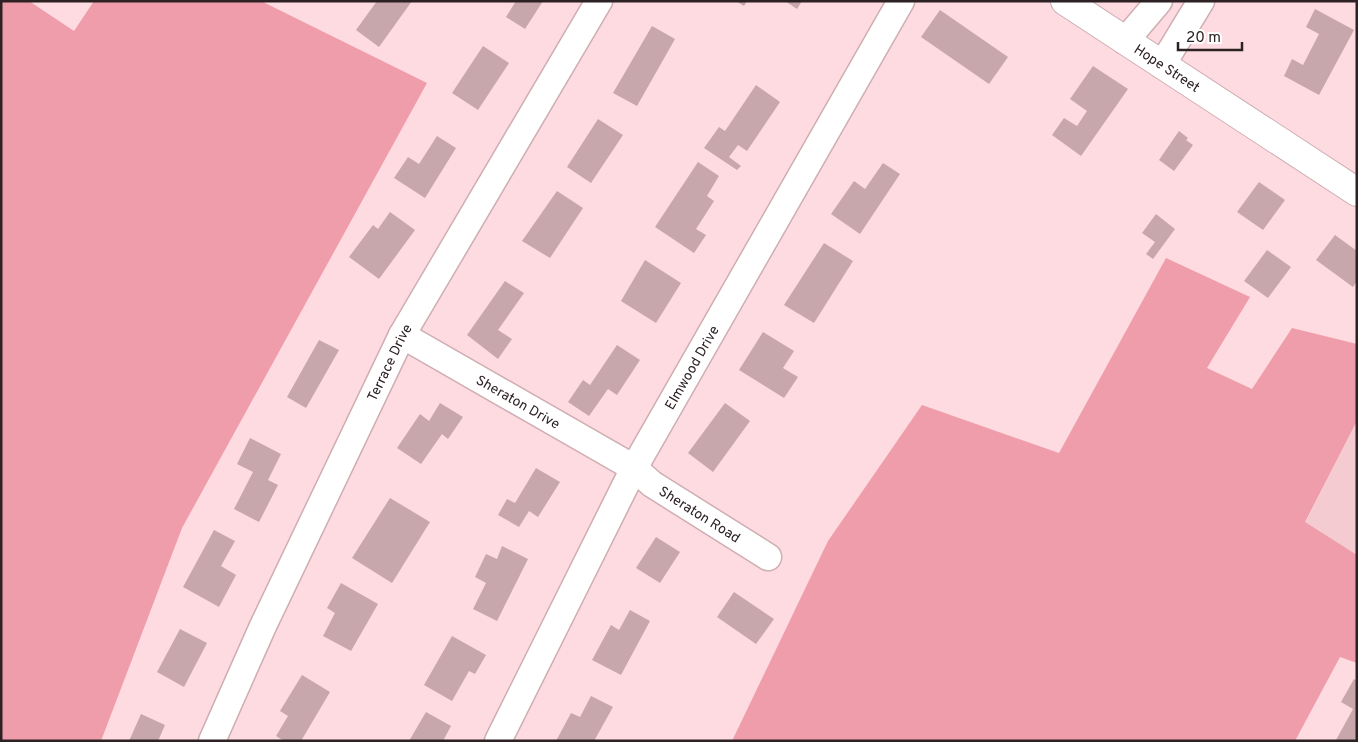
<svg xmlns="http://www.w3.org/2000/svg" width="1358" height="742" font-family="Overpass,sans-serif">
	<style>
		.built { fill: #f4cbd0 }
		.forest { fill: #ef9dab }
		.building { fill: #c7a7ab }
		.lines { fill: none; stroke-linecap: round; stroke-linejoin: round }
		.minor-casing { stroke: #ceaeb2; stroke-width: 29 }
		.major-casing { stroke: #ceaeb2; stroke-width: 30 }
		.minor { stroke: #fff; stroke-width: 26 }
		.major { stroke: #fff; stroke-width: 28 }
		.labels { text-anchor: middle; stroke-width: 4; stroke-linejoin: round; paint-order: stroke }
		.street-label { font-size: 14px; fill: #2d2123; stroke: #fff }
	</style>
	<rect width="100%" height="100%" fill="#fedbe0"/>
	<!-- built -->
	<path class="built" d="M1357 422V555L1305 523Z"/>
	<!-- forest -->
	<g class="forest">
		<path d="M1 1H29L74 31 94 1H261L427 83 182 528 101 741H1Z"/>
		<path d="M1166 258 1250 297 1207 368 1252 389 1292 328 1357 344V421L1305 522 1357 555V663L1340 657 1295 741H732L828 541 922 405 1059 453Z"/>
	</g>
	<!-- building -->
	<g class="building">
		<path d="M377 1H412L379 47 356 30Z"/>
		<path d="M516 1H543L525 29 506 17Z"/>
		<path d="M736 1H747L744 6Z"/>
		<path d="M785 1H802L797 9Z"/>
		<path d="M1315 9 1354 30 1319 95 1284 76 1292 59 1303 65 1319 34 1306 27Z"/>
		<path d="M940 10 1008 57 989 84 921 37Z"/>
		<path d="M652 26 675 39 637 106 613 93Z"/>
		<path d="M483 46 509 63 478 110 452 93Z"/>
		<path d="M1093 66 1128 89 1081 156 1052 135 1064 118 1077 126 1087 111 1070 99Z"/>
		<path d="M756 85 780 102 747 151 738 145 729 157 741 166 737 170 704 148 719 127 725 131Z"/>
		<path d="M598 119 623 135 591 183 567 167Z"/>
		<path d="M1179 131 1188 138 1186 140 1193 145 1174 171 1159 160Z"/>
		<path d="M437 136 456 148 425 198 394 178 408 157 419 164Z"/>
		<path d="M698 162 719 176 707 196 714 201 696 229 706 235 694 253 655 227Z"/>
		<path d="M883 163 900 174 860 234 831 214 854 181 865 189Z"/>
		<path d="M1259 182 1285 200 1263 230 1237 212Z"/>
		<path d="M557 191 583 208 550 258 522 241Z"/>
		<path d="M390 212 415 230 379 279 349 257 373 225 378 229Z"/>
		<path d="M1156 214 1175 229 1153 259 1146 254 1155 242 1142 233Z"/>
		<path d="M1335 235 1357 251V281L1353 287 1316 260Z"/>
		<path d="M824 243 853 261 814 323 784 305Z"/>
		<path d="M1267 250 1291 267 1268 298 1244 281Z"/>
		<path d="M645 260 681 283 656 323 621 301Z"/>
		<path d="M505 281 524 293 498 330 512 339 498 359 467 335Z"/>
		<path d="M763 332 794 351 783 368 798 377 784 398 739 370Z"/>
		<path d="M319 340 339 350 306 408 287 397Z"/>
		<path d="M617 345 640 360 617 395 608 389 589 416 568 402 583 380 590 385Z"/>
		<path d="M440 403 463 417 448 439 442 434 421 464 397 448 420 414 429 421Z"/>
		<path d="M725 403 750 421 713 472 688 453Z"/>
		<path d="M250 438 281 454 268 480 278 485 259 522 234 509 253 472 237 464Z"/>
		<path d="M536 468 560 482 538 517 529 511 519 527 498 515 507 499 515 503Z"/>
		<path d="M390 498 430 522 392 583 352 558Z"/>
		<path d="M214 530 235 541 221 566 236 575 219 607 183 587Z"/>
		<path d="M656 537 680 552 660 583 636 568Z"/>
		<path d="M502 546 528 559 497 621 473 609 486 583 475 577 486 554 497 559Z"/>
		<path d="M341 583 378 604 351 651 323 636 335 613 327 608Z"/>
		<path d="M734 592 774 619 756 644 717 617Z"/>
		<path d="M630 610 650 621 621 675 592 660 611 625 619 630Z"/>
		<path d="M180 629 207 643 184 687 157 672Z"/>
		<path d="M452 636 486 655 475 674 469 671 452 701 424 685Z"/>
		<path d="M302 675 330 692 301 741H284L276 736 288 716 280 711Z"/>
		<path d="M1354 679 1357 681V741H1338L1336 740 1353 709 1341 702Z"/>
		<path d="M591 696 613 707 594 741H556L571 713 580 717Z"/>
		<path d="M426 712 451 726 443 741H409Z"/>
		<path d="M141 714 165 725 158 741H129Z"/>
	</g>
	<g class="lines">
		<defs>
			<g id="minor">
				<path d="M1125 41 1159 1"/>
				<path d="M1162 65 1201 1"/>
				<path id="s1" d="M402 335 634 468 652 484 768 557"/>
				<path id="s2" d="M212 741 263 626 402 335 599 1"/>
				<path id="s3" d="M498 741 634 468 901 1"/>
			</g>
			<g id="major">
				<path id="s4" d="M1065 1 1357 192"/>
			</g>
		</defs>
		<!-- minor casing -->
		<use href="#minor" class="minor-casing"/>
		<!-- major casing -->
		<use href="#major" class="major-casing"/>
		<!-- minor -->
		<use href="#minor" class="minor"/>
		<!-- major -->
		<use href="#major" class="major"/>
	</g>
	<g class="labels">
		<!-- street labels -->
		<g class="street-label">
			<text dy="5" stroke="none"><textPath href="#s4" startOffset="122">Hope Street</textPath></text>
			<text dy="5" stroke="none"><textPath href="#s2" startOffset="418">Terrace Drive</textPath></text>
			<text dy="5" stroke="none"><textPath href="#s3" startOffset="421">Elmwood Drive</textPath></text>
			<text dy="5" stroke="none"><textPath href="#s1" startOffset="134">Sheraton Drive</textPath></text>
			<text dy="5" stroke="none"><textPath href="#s1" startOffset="348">Sheraton Road</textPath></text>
		</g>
	</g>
	<!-- border -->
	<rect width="1358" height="742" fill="none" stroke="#2d2123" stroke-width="5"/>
	<!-- scale -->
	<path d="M1178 42v8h64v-8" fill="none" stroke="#2d2123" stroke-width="2.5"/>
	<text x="1186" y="42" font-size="15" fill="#2d2123" stroke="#ffffff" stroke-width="4" paint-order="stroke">20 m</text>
</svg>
